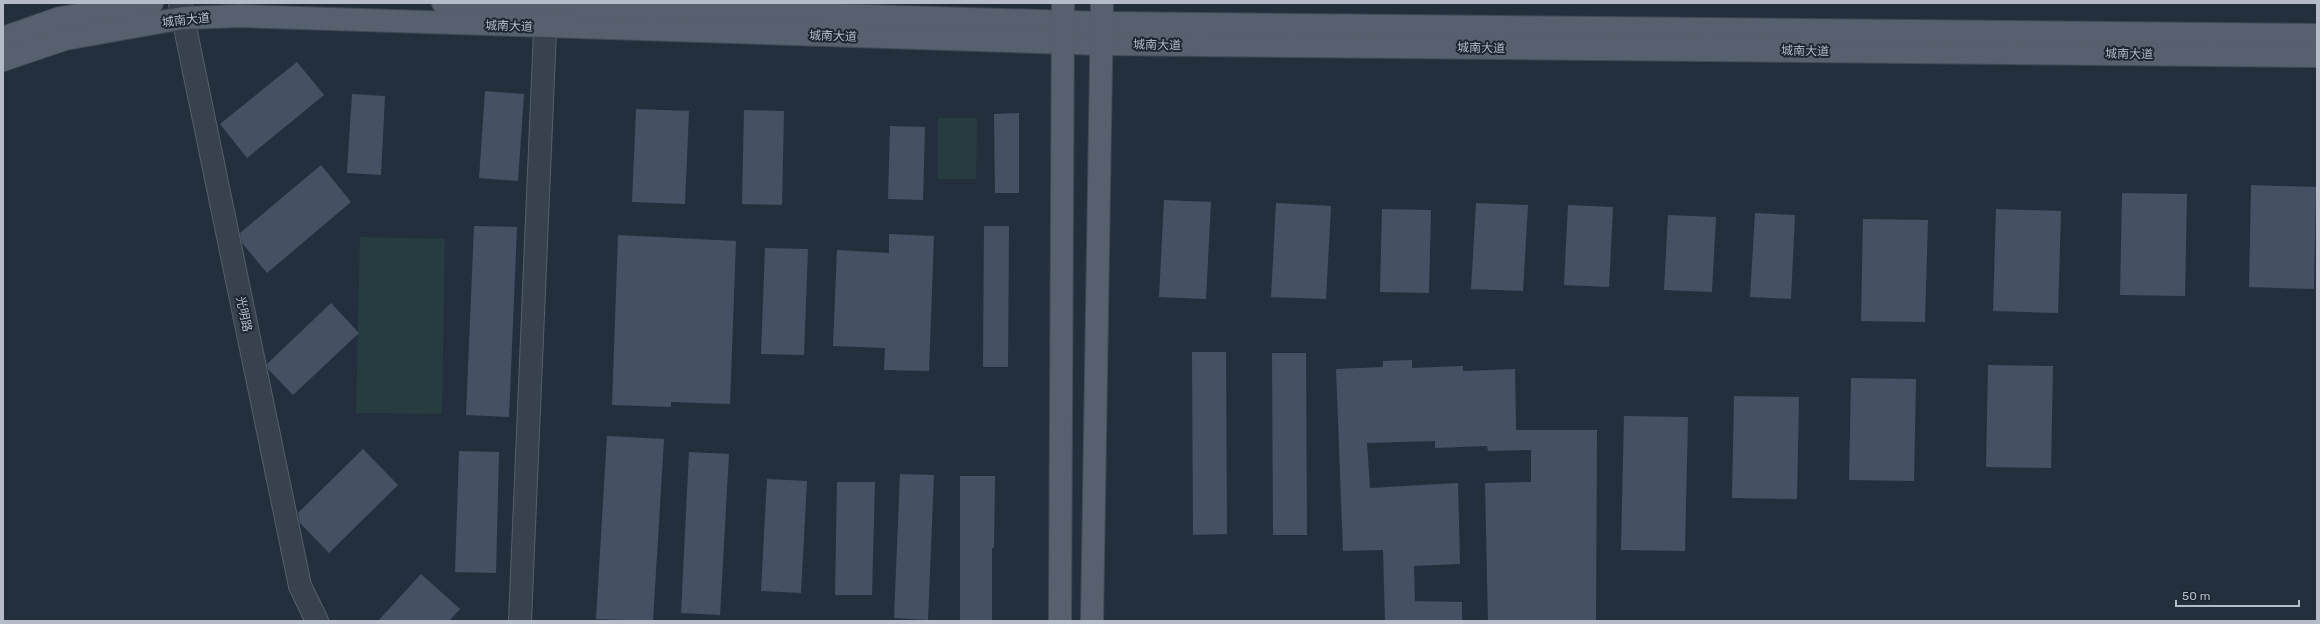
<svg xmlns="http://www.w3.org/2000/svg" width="2320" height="624" font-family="Rubik,'Noto Sans SC',sans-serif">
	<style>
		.green { fill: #263c3f }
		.building { fill: #455162 }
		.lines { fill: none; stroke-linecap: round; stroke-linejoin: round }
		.minor-casing { stroke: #565f6c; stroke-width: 24 }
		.major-casing { stroke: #414a57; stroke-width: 24 }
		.minor { stroke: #38414e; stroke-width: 22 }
		.major { stroke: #56606e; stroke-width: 22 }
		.labels { text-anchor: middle; stroke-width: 4; stroke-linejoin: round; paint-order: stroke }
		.street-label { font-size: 12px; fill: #b4bcc9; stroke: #1d2633 }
	</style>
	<rect width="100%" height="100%" fill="#242f3e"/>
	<!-- green -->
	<g class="green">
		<path d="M938 118H977L976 179H938Z"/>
		<path d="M360 237 445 239 442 414 356 413Z"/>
	</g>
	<!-- building -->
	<g class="building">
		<path d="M297 62 324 95 247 158 220 124Z"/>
		<path d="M485 91 524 94 518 181 479 178Z"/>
		<path d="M352 94 385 96 381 175 347 173Z"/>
		<path d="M636 109 689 111 685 204 632 202Z"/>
		<path d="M744 110 784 111 782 205 742 204Z"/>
		<path d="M1019 113V193H995L994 114Z"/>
		<path d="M890 126 925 127 923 200 888 199Z"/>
		<path d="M321 165 351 202 267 273 242 243 240 233Z"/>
		<path d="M2251 185 2316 187 2314 289 2249 287Z"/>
		<path d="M2122 193 2187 194 2185 296 2120 295Z"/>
		<path d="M1164 200 1211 202 1206 299 1159 297Z"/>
		<path d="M1276 203 1331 206 1326 299 1271 297Z"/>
		<path d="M1476 203 1528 205 1523 291 1471 289Z"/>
		<path d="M1568 205 1613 207 1609 287 1564 285Z"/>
		<path d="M1382 209 1431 210 1429 293 1380 292Z"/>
		<path d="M1996 209 2061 211 2058 313 1993 311Z"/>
		<path d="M1755 213 1795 215 1791 299 1750 297Z"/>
		<path d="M1668 215 1716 217 1712 292 1664 290Z"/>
		<path d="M1863 219 1928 220 1925 322 1861 321Z"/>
		<path d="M474 226 517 227 509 417 466 415Z"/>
		<path d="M984 226H1009L1008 367H983Z"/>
		<path d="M889 234 934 236 929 371 884 370 885 348 833 346 837 250 889 253Z"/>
		<path d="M618 235 736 241 730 404 671 402V407L612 405Z"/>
		<path d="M765 248 808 249 804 355 761 354Z"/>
		<path d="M331 303 359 333 293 395 268 369 267 364Z"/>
		<path d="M1192 352H1226L1227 534 1193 535Z"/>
		<path d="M1272 353H1306L1307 535H1273Z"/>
		<path d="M1412 360V368L1463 366V371L1515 369 1516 430H1597L1596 621H1488L1485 483 1531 482V450L1488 451 1487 446 1435 448V441L1367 443 1370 488 1458 483 1460 564 1414 566 1415 601 1462 602V621H1385L1383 550 1343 551 1336 369 1383 367V361Z"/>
		<path d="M1988 365 2053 366 2051 468 1986 467Z"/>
		<path d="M1851 378 1916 379 1914 481 1849 480Z"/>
		<path d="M1734 396 1799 397 1797 499 1732 498Z"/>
		<path d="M1624 416 1688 417 1685 551 1621 550Z"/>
		<path d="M607 436 664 439 653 621 596 619Z"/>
		<path d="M363 449 398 485 329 553 300 523 298 513Z"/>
		<path d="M459 451 499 452 496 573 455 572Z"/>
		<path d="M689 452 729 454 720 615 681 613Z"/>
		<path d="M900 474 934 475 928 620 894 618Z"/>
		<path d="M960 476H995L994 548H992V621H960Z"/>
		<path d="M767 479 807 481 801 593 761 591Z"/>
		<path d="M837 482H875L872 595H835Z"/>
		<path d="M421 574 460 609 449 621H378Z"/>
	</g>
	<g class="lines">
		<defs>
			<g id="minor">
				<path d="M180 3 300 586 317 621"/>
				<path d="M520 621 546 7"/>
			</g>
			<g id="major">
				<path d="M443 3 1103 23 2317 35"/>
				<path d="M3 38 60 18 152 3"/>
				<path d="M3 60 65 39 183 18 239 16 1102 44 2317 56"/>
				<path d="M1060 621 1063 3"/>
				<path d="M1092 621 1102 3"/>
			</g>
		</defs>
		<!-- minor casing -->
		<use href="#minor" class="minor-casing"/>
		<!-- major casing -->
		<use href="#major" class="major-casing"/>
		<!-- minor -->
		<use href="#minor" class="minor"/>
		<!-- major -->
		<use href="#major" class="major"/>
	</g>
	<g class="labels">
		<!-- street labels -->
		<g class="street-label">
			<text transform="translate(186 20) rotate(-6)" y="4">城南大道</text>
			<text transform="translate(509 26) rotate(2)" y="4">城南大道</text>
			<text transform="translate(833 36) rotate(2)" y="4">城南大道</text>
			<text transform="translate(1157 45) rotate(1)" y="4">城南大道</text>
			<text transform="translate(1481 48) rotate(1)" y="4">城南大道</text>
			<text transform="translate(1805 51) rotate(1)" y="4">城南大道</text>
			<text transform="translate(2129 54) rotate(1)" y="4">城南大道</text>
			<text transform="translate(244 314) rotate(78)" y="4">光明路</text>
		</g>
	</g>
	<!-- border -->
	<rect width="2320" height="624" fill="none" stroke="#b4bcc9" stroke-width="8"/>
	<!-- scale -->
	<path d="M2176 600v6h123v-6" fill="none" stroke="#b4bcc9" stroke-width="2"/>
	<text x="2182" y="600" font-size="12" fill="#b4bcc9" stroke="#1d2633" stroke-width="3" paint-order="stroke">50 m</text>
</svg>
